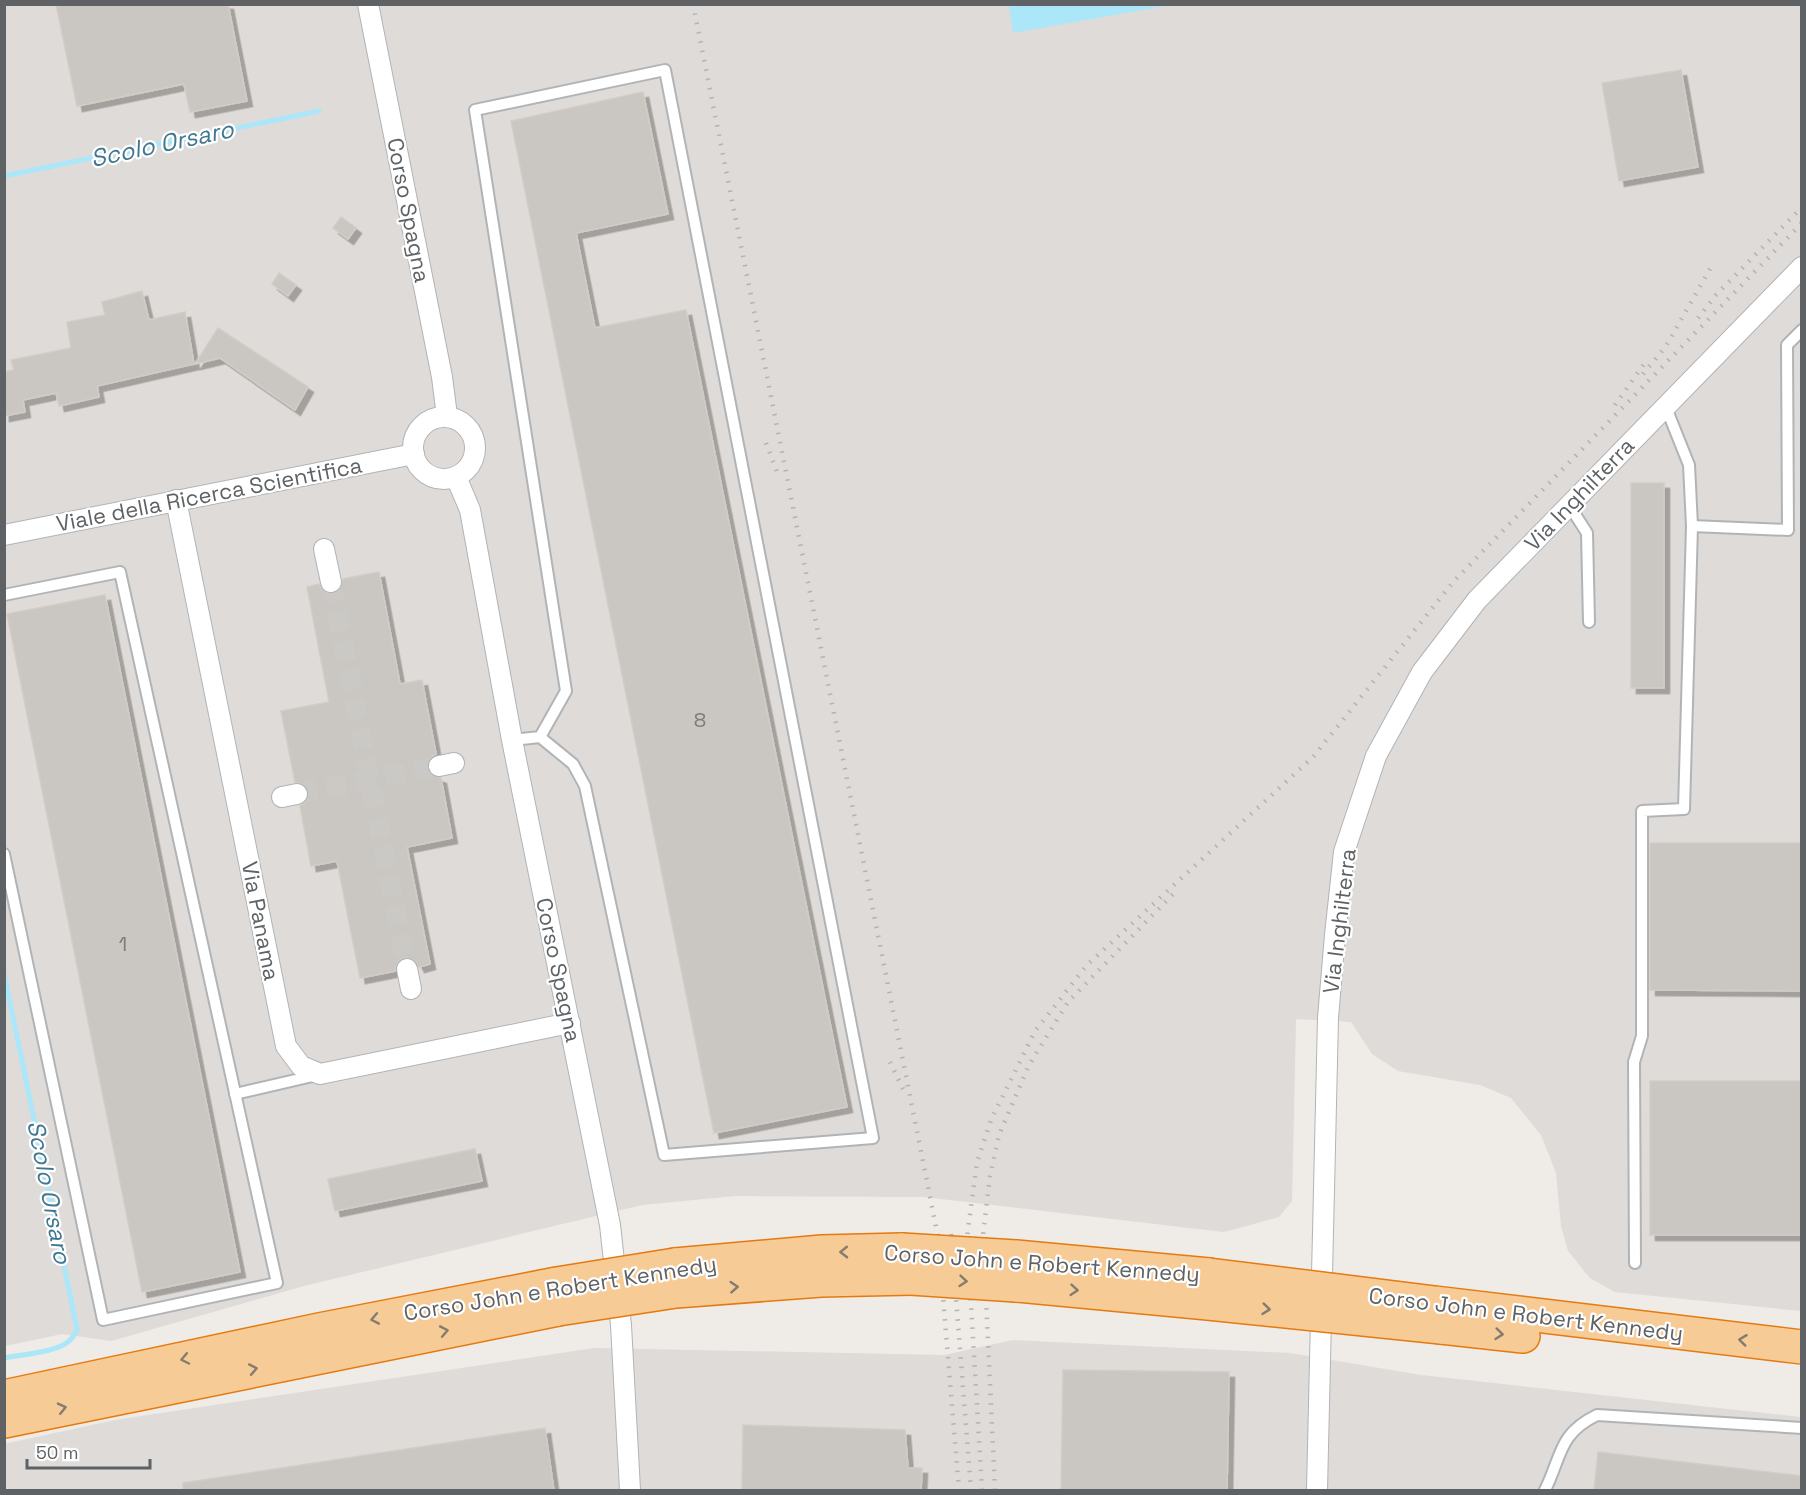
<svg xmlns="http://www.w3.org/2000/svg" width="1806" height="1495" font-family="'Space Grotesk',sans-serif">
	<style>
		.industrial { fill: #dedbd8 }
		.water { fill: #abe6f9 }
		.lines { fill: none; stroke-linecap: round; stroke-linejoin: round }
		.stream { stroke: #abe6f9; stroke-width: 5 }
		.building { fill: #cac6c2; stroke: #d3ccc5; stroke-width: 1.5; filter: url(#shadow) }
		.street-tunnel { stroke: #cbc9c6; stroke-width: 20; stroke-dasharray: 20 10; stroke-linecap: butt }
		.lane-casing { stroke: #b1b4b7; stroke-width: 14 }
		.street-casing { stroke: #b1b4b7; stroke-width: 22 }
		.highway-casing { stroke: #e57a10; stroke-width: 36 }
		.lane { stroke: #fff; stroke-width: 10 }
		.street { stroke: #fff; stroke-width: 20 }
		.highway { stroke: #f6cb96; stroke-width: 33 }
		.rail { stroke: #b2b3b3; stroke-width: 4.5; stroke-dasharray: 1.5 8; stroke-linecap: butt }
		.highway-bridge-casing { stroke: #e57a10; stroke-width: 36; stroke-linecap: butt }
		.highway-bridge { stroke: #f6cb96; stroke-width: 33 }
		.oneway { stroke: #847c71 }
		.labels { text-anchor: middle; stroke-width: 4.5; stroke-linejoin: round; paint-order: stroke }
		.number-label { font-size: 20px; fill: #797b7c }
		.street-label { font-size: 22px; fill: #5e6265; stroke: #fff }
		.water-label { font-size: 24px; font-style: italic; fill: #407791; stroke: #fff }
	</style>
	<defs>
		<filter id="shadow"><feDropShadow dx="5.5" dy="5.5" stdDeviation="0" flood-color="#0004"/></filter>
	</defs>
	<rect width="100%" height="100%" fill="#efebe6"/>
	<!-- industrial -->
	<g class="industrial">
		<path d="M5 5H1801V1311L1615 1292 1590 1278 1568 1251 1561 1226 1556 1173 1541 1135 1511 1098 1480 1085 1398 1071 1372 1054 1351 1022 1296 1019 1292 1201 1279 1217 1224 1232 924 1197 735 1196 642 1205 304 1286 111 1341 62 1334 5 1346Z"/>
		<path d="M1013 1340 1290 1353 1421 1375 1801 1417 1802 1490H5L4 1444 115 1420 594 1348 944 1355Z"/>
	</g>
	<!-- water -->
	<path class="water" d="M1009 4H1170V5L1013 33Z"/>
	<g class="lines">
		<!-- stream -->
		<g class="stream">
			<path d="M4 176 319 111"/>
			<path d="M4 973 77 1329C70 1354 26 1353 4 1358"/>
		</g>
	</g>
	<!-- building -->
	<g class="building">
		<path d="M56 4H228L247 101 190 112 184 84 77 106Z"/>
		<path d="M1681 70 1698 167 1619 181 1602 83Z"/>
		<path d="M643 92 668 214 576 233 595 328 686 310 847 1107 714 1133 511 121Z"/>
		<path d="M341 217 356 228 348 239 333 228Z"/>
		<path d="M279 273 296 285 288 296 272 284Z"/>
		<path d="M142 291 149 320 185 312 194 364 97 386 99 397 59 406 56 393 23 400 25 412 4 416V372L14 370 11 360 71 348 67 322 105 315 102 302Z"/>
		<path d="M218 328 308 387 295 410 220 358 195 364Z"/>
		<rect x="1631" y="483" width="33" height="205"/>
		<path d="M379 572 400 684 422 680 436 754 431 757 427 768 430 774 441 778 452 838 407 847 430 964 419 967 416 961 405 957 399 960 395 971 360 978 337 861 311 866 300 806 305 803 309 792 306 786 295 782 281 711 329 702 307 587 319 584 323 590 333 594 339 590 343 579Z"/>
		<path d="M105 595 240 1272 142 1292 7 614Z"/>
		<path d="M1650 843H1802V991L1650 990Z"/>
		<rect x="1650" y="1081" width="152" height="154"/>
		<path d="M475 1149 482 1181 335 1211 328 1179Z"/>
		<path d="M1063 1370 1229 1372 1227 1491H1061Z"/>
		<path d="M743 1425 905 1430 908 1468H922L921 1491H742Z"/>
		<path d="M545 1428 554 1491H183V1483Z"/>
		<path d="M1598 1452 1802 1476V1491H1594Z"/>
	</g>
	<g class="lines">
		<!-- street-tunnel -->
		<g class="street-tunnel">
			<path d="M331 582 407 969"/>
			<path d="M297 794 439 766"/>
		</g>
		<defs>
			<g id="lane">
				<path d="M1569 505 1587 533 1589 622"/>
				<path d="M1692 526 1788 530 1787 345 1802 330"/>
				<path d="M4 595 120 572 277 1283 103 1320 4 854"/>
				<path d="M512 740 540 737 573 764 585 786 664 1155 873 1138 665 70 475 110 566 691 540 737"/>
				<path d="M235 1094 317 1075"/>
				<path d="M1635 1263 1634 1062 1642 1036V811L1684 809 1692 526 1689 465 1665 405"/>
				<path d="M1545 1490C1562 1456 1558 1434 1597 1415L1802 1428"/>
			</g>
			<g id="street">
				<path d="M368 4 442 377 447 416"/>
				<circle cx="444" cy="448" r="31"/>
				<path d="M456 477 470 510 512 740 610 1225 621 1325 630 1490"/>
				<path d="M176 500 286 1046 301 1066 320 1074 570 1023"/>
				<path d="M4 535 414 454"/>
				<path d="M324 549 331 582"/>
				<path d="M439 766 454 763"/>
				<path d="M282 797 297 794"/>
				<path d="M407 969 411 989"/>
				<path d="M1317 1490 1328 1018 1335 935 1344 852 1376 756 1422 672 1477 600 1802 267"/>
			</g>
			<g id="highway">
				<path d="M1016 1257 1209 1275"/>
				<path d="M675 1265 822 1252 902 1250"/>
				<path d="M1016 1285 1208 1303"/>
				<path d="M676 1291 821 1280 911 1278"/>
				<path d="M1435 1303 1802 1347"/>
				<path d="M1441 1327 1523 1336"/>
				<path d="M4 1397 319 1330 557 1284"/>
				<path d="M4 1421 558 1309"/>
			</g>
		</defs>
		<!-- lane casing -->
		<use href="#lane" class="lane-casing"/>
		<!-- street casing -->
		<use href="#street" class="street-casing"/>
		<!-- highway casing -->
		<use href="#highway" class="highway-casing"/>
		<!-- lane -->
		<use href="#lane" class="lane"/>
		<!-- street -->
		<use href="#street" class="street"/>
		<!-- highway -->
		<use href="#highway" class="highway"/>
		<!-- rail -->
		<g class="rail">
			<path d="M693 4 938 1237 959 1490"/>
			<path d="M1698 318 1716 295 1802 207"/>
			<path d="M1643 374 1666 346 1714 262"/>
			<path d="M1615 405 1644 364"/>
			<path d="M766 443 779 477"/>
			<path d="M890 1062 906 1095"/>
			<path d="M951 1234 971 1490"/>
			<path d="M982 1490 967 1237 977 1162 991 1120 1035 1031 1087 965 1313 757 1454 581 1802 223"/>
			<path d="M995 1490 983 1235 990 1176 999 1135 1029 1065 1068 1002 1176 891"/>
		</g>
		<defs>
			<g id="highway-bridge">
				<path d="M902 1250 1016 1257"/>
				<path d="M1209 1275 1435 1303"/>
				<path d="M911 1278 1016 1285"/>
				<path d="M557 1284 675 1265"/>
				<path d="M1208 1303 1441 1327"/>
				<path d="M558 1309 676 1291"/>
			</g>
		</defs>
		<!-- highway-bridge casing -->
		<use href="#highway-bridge" class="highway-bridge-casing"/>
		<!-- highway-bridge -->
		<use href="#highway-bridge" class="highway-bridge"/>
	</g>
	<!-- one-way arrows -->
	<defs><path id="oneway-chevron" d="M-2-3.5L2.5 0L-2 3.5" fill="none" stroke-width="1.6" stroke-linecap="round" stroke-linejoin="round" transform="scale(1.5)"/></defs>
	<g class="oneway">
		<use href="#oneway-chevron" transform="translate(844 1252) rotate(179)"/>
		<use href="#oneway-chevron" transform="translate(963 1281) rotate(5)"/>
		<use href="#oneway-chevron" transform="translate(734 1287) rotate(-4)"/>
		<use href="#oneway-chevron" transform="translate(1074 1290) rotate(5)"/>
		<use href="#oneway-chevron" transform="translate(1266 1309) rotate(6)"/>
		<use href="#oneway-chevron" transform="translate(375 1319) rotate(169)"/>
		<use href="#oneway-chevron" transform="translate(444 1331) rotate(-11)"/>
		<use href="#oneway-chevron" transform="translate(1499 1334) rotate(6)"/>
		<use href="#oneway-chevron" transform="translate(1743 1340) rotate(-173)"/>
		<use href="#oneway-chevron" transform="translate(185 1359) rotate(168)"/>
		<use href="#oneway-chevron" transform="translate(253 1369) rotate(-11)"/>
		<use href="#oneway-chevron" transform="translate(62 1408) rotate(-13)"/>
	</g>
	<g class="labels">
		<!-- number labels -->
		<g class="number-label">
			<text x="700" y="727">8</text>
			<text x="123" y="951">1</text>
		</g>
		<!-- street labels -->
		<g class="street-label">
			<text transform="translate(409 210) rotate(79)" y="8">Corso Spagna</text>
			<text transform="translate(209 494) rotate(-11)" y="8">Viale della Ricerca Scientifica</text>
			<text transform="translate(1579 494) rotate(-46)" y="8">Via Inghilterra</text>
			<text transform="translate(261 921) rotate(79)" y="8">Via Panama</text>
			<text transform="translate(1339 921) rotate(-83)" y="8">Via Inghilterra</text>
			<text transform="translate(559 970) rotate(78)" y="8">Corso Spagna</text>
			<text transform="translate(1042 1263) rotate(4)" y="8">Corso John e Robert Kennedy</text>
			<text transform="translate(560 1288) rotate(-9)" y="8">Corso John e Robert Kennedy</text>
			<text transform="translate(1526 1314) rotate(7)" y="8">Corso John e Robert Kennedy</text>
		</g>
		<!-- water labels -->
		<g class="water-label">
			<text transform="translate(162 144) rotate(-12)" y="8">Scolo Orsaro</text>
			<text transform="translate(49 1192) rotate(79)" y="8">Scolo Orsaro</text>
		</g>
	</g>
	<!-- border -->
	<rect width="1806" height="1495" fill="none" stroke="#5e6265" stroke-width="12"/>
	<!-- scale -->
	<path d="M27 1459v9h123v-9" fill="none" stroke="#5e6265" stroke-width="3"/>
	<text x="36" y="1459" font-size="18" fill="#5e6265" stroke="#ffffff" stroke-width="4.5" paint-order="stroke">50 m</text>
</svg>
